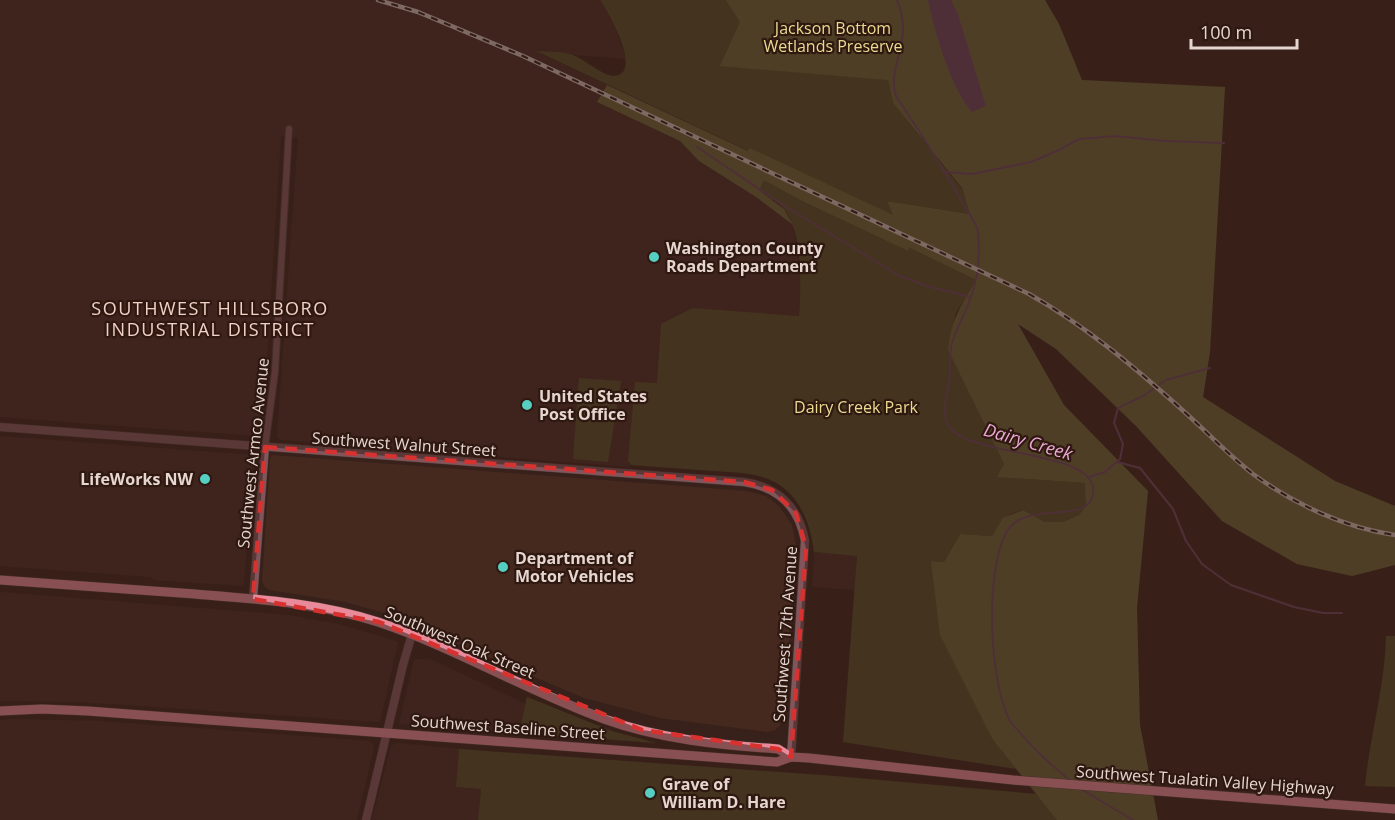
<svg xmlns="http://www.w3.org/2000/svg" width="1395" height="820" font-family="'Open Sans',sans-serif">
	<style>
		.built { fill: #45291f }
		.green { fill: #524b26 }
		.forest { fill: #6c6336 }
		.water { fill: #69425c }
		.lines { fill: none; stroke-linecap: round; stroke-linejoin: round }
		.stream { stroke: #69425c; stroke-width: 2 }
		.minor-casing { stroke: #543e37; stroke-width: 8 }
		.tertiary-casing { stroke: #543e37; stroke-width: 9 }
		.trunk-casing { stroke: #543e37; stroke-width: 10 }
		.minor { stroke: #80565c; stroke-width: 6 }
		.tertiary { stroke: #80565c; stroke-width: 8 }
		.trunk { stroke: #e88a99; stroke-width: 9 }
		.rail-casing { stroke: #d2c1bb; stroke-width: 4.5 }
		.rail { stroke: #2e1810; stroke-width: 2; stroke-dasharray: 7; stroke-linecap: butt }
		.marked { fill: none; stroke: #d73130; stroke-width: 4.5; stroke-dasharray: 12 8; stroke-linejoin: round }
		.poi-dot { fill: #57cec2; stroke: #2e1810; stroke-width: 2 }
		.labels { text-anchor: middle; stroke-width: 4.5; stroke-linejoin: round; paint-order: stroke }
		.park-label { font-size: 16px; fill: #eadb91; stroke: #2e1810 }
		.poi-label { font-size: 16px; font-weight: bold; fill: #e6d6d0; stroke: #2e1810; text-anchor: start }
		.street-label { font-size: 16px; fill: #e6d6d0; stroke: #2e1810 }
		.neighbourhood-label { font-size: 18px; letter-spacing: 1.5px; fill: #f0d1c6; stroke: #2e1810 }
		.water-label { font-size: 18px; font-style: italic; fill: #eaa8d3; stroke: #2e1810 }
	</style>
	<rect width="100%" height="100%" fill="#38211a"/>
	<!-- built -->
	<g class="built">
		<path d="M0 0H600L612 18 626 59 538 52 607 85 597 102 680 141 699 161 756 197 793 225 801 279 799 316 693 308 658 383 629 463 630 467 281 440 277 436 298 138 281 136 266 371 257 436 0 417Z"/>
		<path d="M0 436 253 455 244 583 242 586 154 580 151 577 0 566Z"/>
		<path d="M272 455 748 491 766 496 779 506 792 525 796 545 789 644 780 725 775 730 767 732 660 718 584 698 381 612 345 602 269 590 265 587 262 581 270 458Z"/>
		<path d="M814 552 857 555 855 590 812 587Z"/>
		<path d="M0 592 287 615 334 623 387 638 398 642 380 722 82 702 0 701Z"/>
		<path d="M428 658 526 704 519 733 399 724 414 660Z"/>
		<path d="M10 719 100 721 197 728 370 741 374 747 357 820H0V720Z"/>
		<path d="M396 743 459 749 456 787 481 789 478 820H372L391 746Z"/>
	</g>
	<!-- green -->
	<g class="green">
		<path d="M600 0H881L888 80 893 103 962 189 971 214 887 201 894 216 750 148 749 151 536 51C547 52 562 51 573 55 584 59 603 76 614 76 644 74 608 11 600 0Z"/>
		<path d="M764 179 804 202 908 251 910 248 976 280 956 313 948 350 1004 464 998 477 1086 483V506L1079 515 1063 522H1045L1023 510C1004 515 1002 521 992 536L960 534 944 562 931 561 993 740 1016 769 843 742 857 556 814 552C810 518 795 485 759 476 744 472 728 472 713 471 686 469 658 467 631 465L628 461 635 382 657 383 661 324 693 308 799 316C801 286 803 235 785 210 779 202 767 196 759 190Z"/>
		<path d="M579 378 621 381 608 462 573 459Z"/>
		<path d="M1386 636H1395V787L1365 786C1370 735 1385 687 1386 636Z"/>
		<path d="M527 697 612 731 656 743 519 733Z"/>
		<path d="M459 749 835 776 1037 794 1057 820H478L481 789 456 787Z"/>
	</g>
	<!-- forest -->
	<path class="forest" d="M726 0H1045L1059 24 1082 80 1225 87 1210 352 1203 397 1335 481 1395 506V565L1352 576 1297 564 1222 521 1136 426 1056 349 1018 324 1064 405 1148 491 1137 608 1140 725 1158 820H1057L993 740 940 635 931 561 944 562 960 534 992 536 1003 518 1023 510 1045 522H1063L1079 515 1086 506 1085 483 997 477 1004 464 948 350C951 320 961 305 976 280L910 248 908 251 804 202 764 180 759 190 784 209 793 225 756 197 699 161 680 141 597 102 607 85 748 151 750 148 893 215 887 201 970 214 962 188 893 103 888 80 720 66 740 22Z"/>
	<!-- water -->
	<path class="water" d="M928 0H951L958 14 986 106 972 112C951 90 934 30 928 0Z"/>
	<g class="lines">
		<!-- stream -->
		<g class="stream">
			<path d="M897 0C915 41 886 66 896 96 920 132 943 168 964 205 968 213 978 224 978 233 980 253 978 278 971 297 966 312 957 327 952 343 949 353 951 365 950 375 949 387 945 399 945 411 945 414 946 422 948 425 966 457 1090 450 1093 488 1097 529 1024 497 1006 533 985 572 989 682 1010 721 1013 726 1018 730 1022 735 1037 753 1054 767 1072 782"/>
			<path d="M697 147 783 205 900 276 930 287 971 297"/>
			<path d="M945 172 972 174 1031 162 1059 150 1079 139 1115 136 1166 141 1224 143"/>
			<path d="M1117 462 1140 468 1173 509 1186 541 1202 564 1231 585 1294 607 1323 613H1342"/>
			<path d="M1089 477 1105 472 1120 459 1123 444 1114 423 1118 408 1143 396 1166 380 1210 368"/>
			<path d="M1081 789 1133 820"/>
		</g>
		<defs>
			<path id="minor" d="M265 447 275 372 289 129"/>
			<g id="tertiary">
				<path d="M0 427 744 482C778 487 799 507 805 541L791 757"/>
				<path d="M253 599 265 447"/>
				<path d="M366 820 403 665 412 634"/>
			</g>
			<g id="trunk">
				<path d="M0 580C65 585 130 589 195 594 257 599 319 603 378 622 456 648 527 691 604 719 659 739 719 745 778 749L791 757"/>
				<path d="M0 711 42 709 88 711 777 762 791 757 809 758 1013 780 1395 809"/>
			</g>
		</defs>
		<!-- minor casing -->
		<use href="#minor" class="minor-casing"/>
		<!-- tertiary casing -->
		<use href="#tertiary" class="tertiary-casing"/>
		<!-- trunk casing -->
		<use href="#trunk" class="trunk-casing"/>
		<!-- minor -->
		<use href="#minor" class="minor"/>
		<!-- tertiary -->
		<use href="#tertiary" class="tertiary"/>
		<!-- trunk -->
		<use href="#trunk" class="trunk"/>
		<defs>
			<path id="rail" d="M378 0 418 12 523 56 1029 294C1084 325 1132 365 1179 407 1204 429 1227 454 1253 474 1294 504 1345 528 1395 535"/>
		</defs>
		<!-- rail casing -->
		<use href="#rail" class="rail-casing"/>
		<!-- rail -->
		<use href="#rail" class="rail"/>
	</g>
	<!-- marked area -->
	<path d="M0 0H1395V820H0ZM265 447 744 482 772 490 796 513 806 548 791 757 778 749 642 730 379 622 253 599Z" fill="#38211a" fill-opacity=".55" fill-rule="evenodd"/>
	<path class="marked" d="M265 447 744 482 772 490 796 513 806 548 791 757 778 749 642 730 379 622 253 599Z"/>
	<!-- markers -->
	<g class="poi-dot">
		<circle cx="654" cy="257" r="6"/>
		<circle cx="527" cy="405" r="6"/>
		<circle cx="205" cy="479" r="6"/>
		<circle cx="503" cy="567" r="6"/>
		<circle cx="650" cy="793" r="6"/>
	</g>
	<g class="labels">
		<!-- park labels -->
		<g class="park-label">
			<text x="833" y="34">Jackson Bottom<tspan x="833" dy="18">Wetlands Preserve</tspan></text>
			<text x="856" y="413">Dairy Creek Park</text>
		</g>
		<!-- poi labels -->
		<g class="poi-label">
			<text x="666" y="254">Washington County<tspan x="666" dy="18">Roads Department</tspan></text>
			<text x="539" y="402">United States<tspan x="539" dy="18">Post Office</tspan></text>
			<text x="193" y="485" text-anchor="end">LifeWorks NW</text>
			<text x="515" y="564">Department of<tspan x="515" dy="18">Motor Vehicles</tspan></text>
			<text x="662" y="790">Grave of<tspan x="662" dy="18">William D. Hare</tspan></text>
		</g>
		<!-- street labels -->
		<g class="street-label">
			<text transform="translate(404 444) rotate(4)" y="6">Southwest Walnut Street</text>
			<text transform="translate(253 453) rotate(-84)" y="6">Southwest Armco Avenue</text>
			<text transform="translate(785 634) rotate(-86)" y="6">Southwest 17th Avenue</text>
			<text transform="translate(460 642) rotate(23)" y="6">Southwest Oak Street</text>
			<text transform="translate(508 727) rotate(4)" y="6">Southwest Baseline Street</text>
			<text transform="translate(1205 780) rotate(4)" y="6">Southwest Tualatin Valley Highway</text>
		</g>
		<!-- neighbourhood labels -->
		<g class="neighbourhood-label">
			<text x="210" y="315">SOUTHWEST HILLSBORO<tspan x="210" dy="21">INDUSTRIAL DISTRICT</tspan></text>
		</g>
		<!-- water labels -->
		<g class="water-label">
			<text transform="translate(1028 442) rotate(16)" y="6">Dairy Creek</text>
		</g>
	</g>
	<!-- scale -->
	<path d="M1191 39v9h106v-9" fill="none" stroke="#e6d6d0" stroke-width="3"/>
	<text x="1200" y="39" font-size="18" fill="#e6d6d0" stroke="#2e1810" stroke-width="4.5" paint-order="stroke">100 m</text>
</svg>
